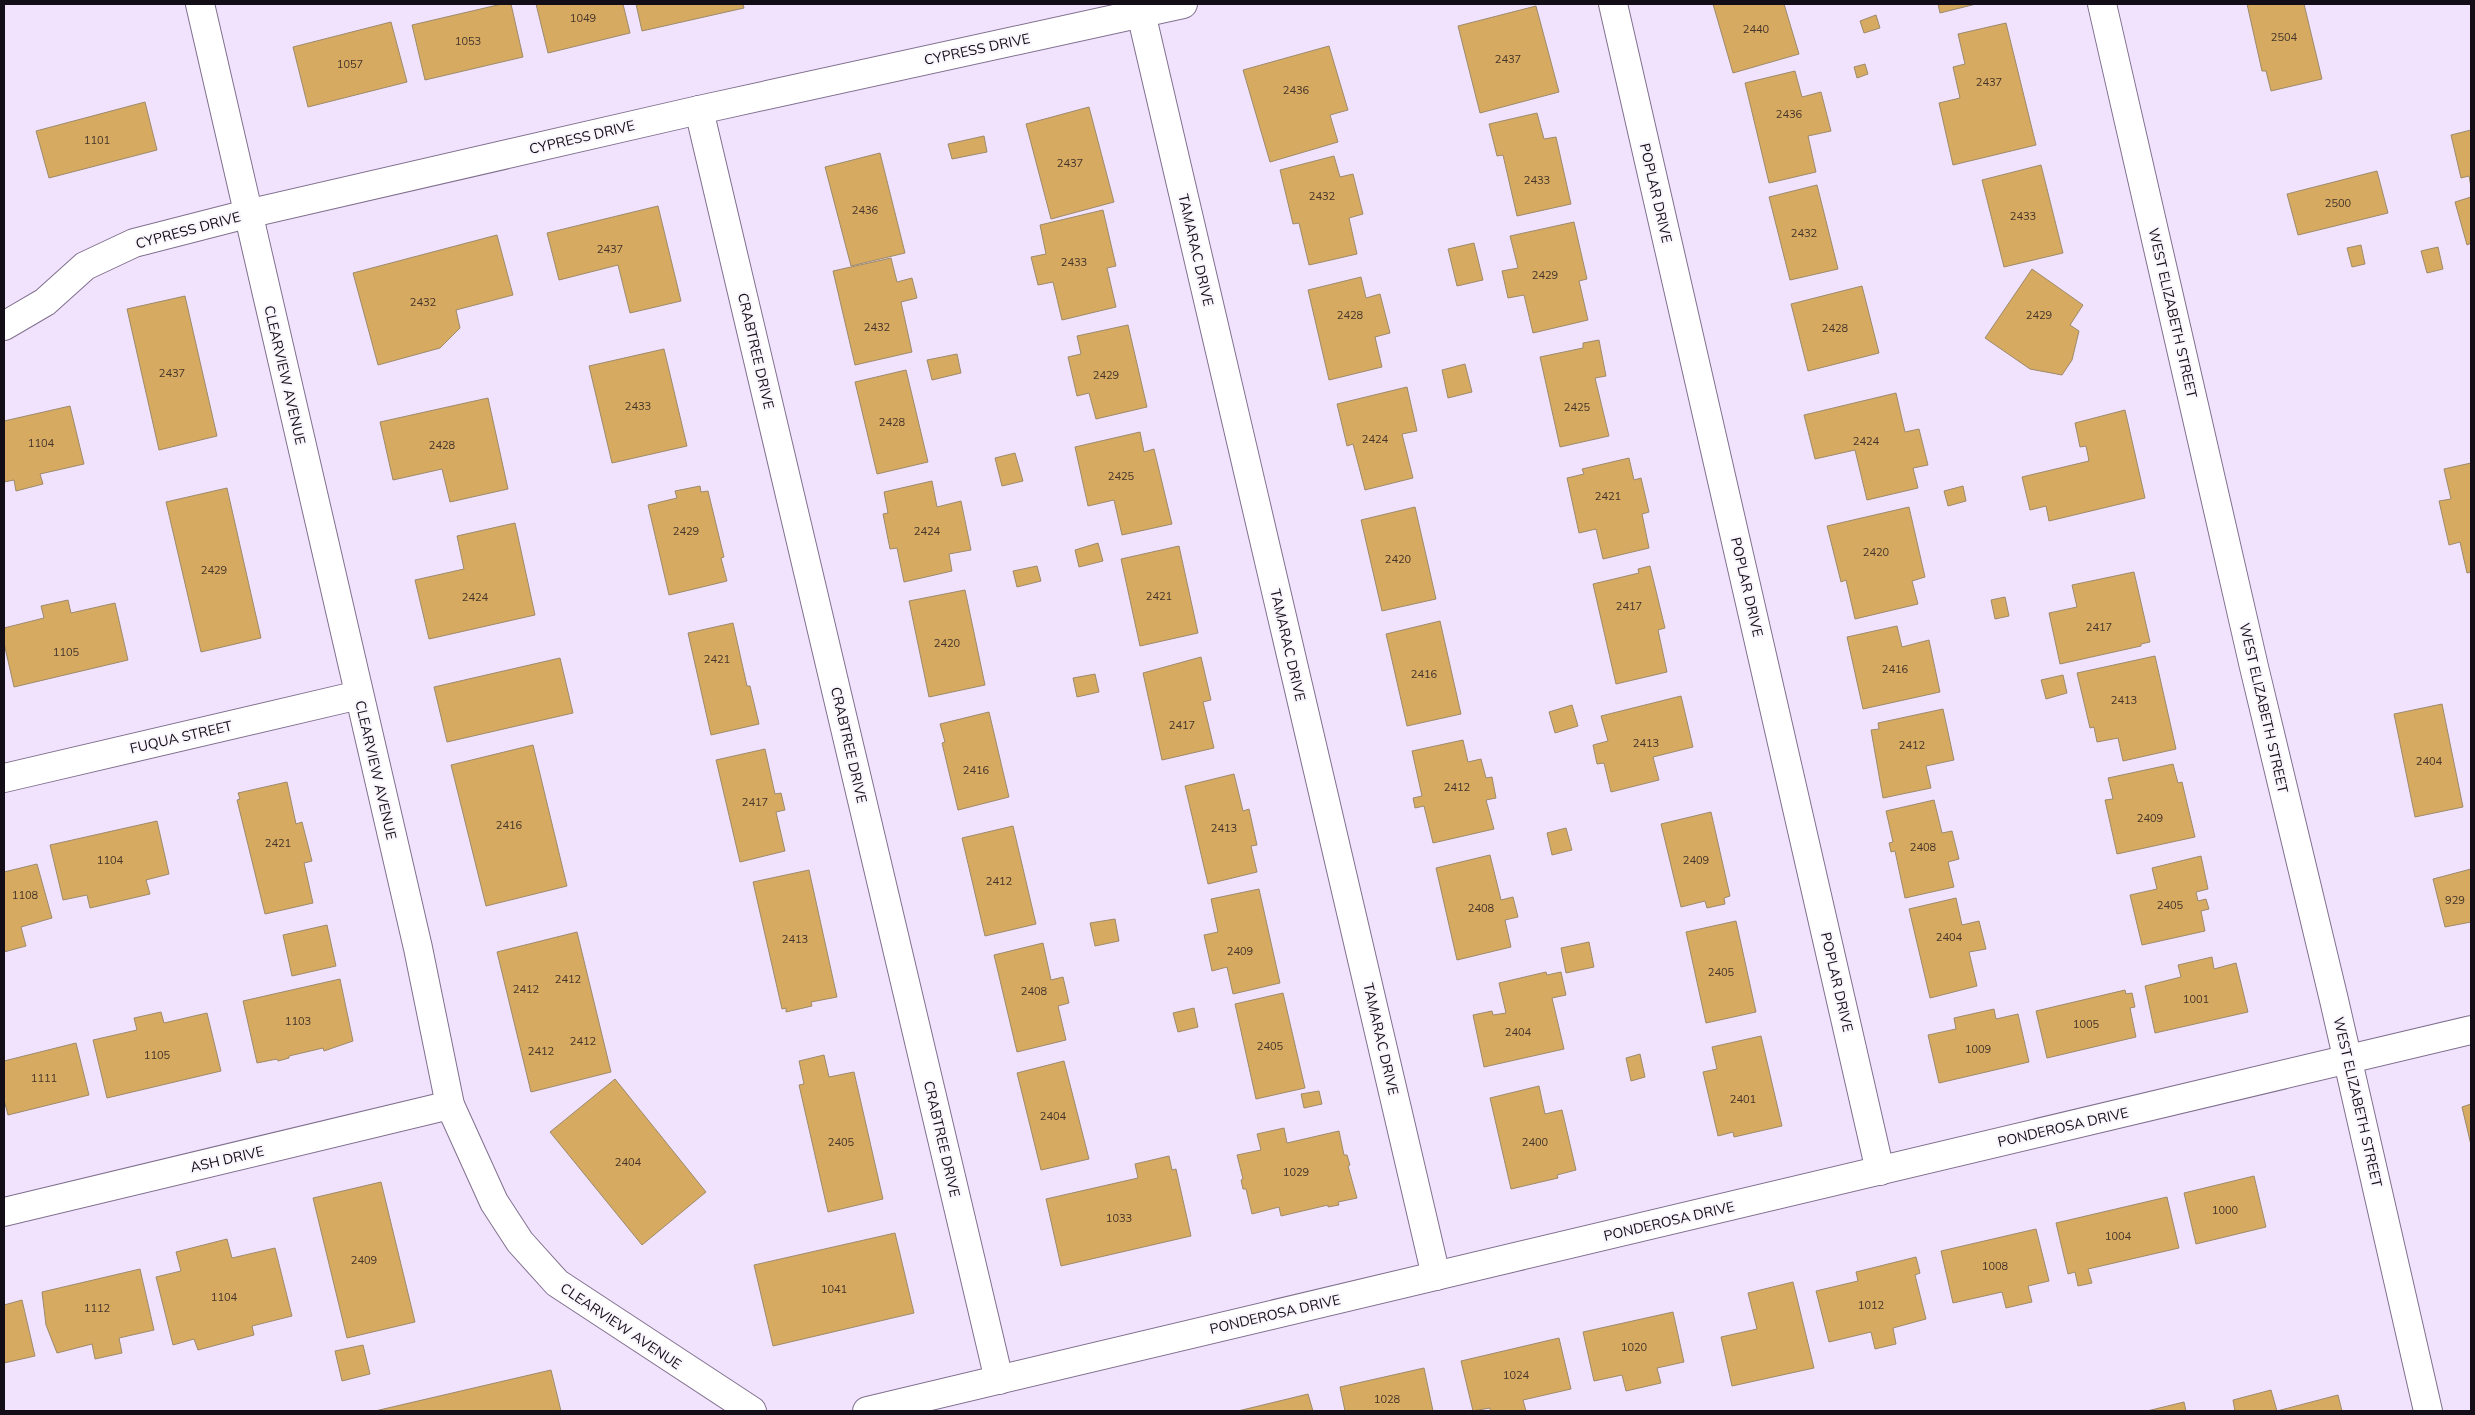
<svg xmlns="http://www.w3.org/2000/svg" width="2475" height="1415" font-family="Mulish,sans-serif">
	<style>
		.building { fill: #d6aa61; stroke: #9d8a6b }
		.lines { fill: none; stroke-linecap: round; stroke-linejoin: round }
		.minor-casing { stroke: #80708e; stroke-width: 30 }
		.major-casing { stroke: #80708e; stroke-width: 30 }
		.minor { stroke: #fff; stroke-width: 28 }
		.major { stroke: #fff; stroke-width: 28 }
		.labels { text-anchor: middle; stroke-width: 4; stroke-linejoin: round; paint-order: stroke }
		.number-label { font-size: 11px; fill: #44342a }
		.street-label { font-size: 14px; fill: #130d18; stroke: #f9f5fc }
	</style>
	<rect width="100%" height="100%" fill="#f1e3fe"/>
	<!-- building -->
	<g class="building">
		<path d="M502 4H511L523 57 425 80 412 25Z"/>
		<path d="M536 4H623L630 33 548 53Z"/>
		<path d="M636 4H743L744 8 642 31Z"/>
		<path d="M1713 4H1784L1799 54 1733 73Z"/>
		<path d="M1938 4H1976L1940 13Z"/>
		<path d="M2247 4H2304L2322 79 2271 91 2266 71H2262Z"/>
		<path d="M1536 6 1559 92 1480 113 1458 26Z"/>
		<path d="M1876 15 1880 28 1864 33 1860 21Z"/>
		<path d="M391 22 407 82 308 107 293 47Z"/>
		<path d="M2006 23 2036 145 1953 165 1939 103 1960 98 1953 67 1965 64 1958 34Z"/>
		<path d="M1329 46 1348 110 1330 115 1338 142 1270 162 1243 70Z"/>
		<path d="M1865 64 1868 74 1857 78 1854 67Z"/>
		<path d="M1795 71 1802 97 1821 92 1831 131 1808 136 1816 172 1769 183 1745 83Z"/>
		<path d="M145 102 157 150 49 178 36 131Z"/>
		<path d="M1089 107 1114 202 1051 219 1026 124Z"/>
		<path d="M1537 113 1544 139 1556 137 1571 204 1517 216 1503 155 1497 156 1489 124Z"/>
		<path d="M2471 130V187L2469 176 2461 178 2451 135Z"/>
		<path d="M984 136 987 152 952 159 948 144Z"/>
		<path d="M880 153 905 253 851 266 825 167Z"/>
		<path d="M1334 156 1340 177 1353 174 1363 214 1349 218 1357 254 1309 265 1299 223 1293 224 1280 170Z"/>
		<path d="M2041 165 2063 253 2004 267 1982 180Z"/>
		<path d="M2377 171 2388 213 2298 235 2287 194Z"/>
		<path d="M1817 185 1838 269 1790 280 1769 197Z"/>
		<path d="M2471 197V243L2467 245 2455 202Z"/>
		<path d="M658 206 681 301 630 313 618 265 559 280 547 233Z"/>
		<path d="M1103 210 1116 266 1107 268 1116 307 1062 320 1053 282 1038 285 1031 257 1046 254 1040 225Z"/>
		<path d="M1574 222 1587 279 1579 281 1588 320 1533 333 1524 295 1508 298 1502 271 1518 268 1510 236Z"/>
		<path d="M497 235 513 295 456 310 460 328 440 348 378 365 353 273Z"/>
		<path d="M1474 243 1483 280 1457 286 1448 249Z"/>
		<path d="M2361 245 2365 264 2352 267 2347 248Z"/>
		<path d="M2438 247 2443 269 2427 273 2421 251Z"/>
		<path d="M891 258 897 282 912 278 917 298 901 302 912 352 855 365 833 271Z"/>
		<path d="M2032 269 2083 305 2070 325 2079 331 2072 360 2062 375 2030 369 1985 338Z"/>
		<path d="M1361 277 1366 298 1380 294 1390 333 1375 337 1382 367 1329 380 1308 290Z"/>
		<path d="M1862 286 1879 353 1808 371 1791 304Z"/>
		<path d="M185 296 217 436 159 450 127 309Z"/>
		<path d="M1128 325 1147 407 1096 419 1089 393 1077 396 1068 357 1081 354 1077 336Z"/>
		<path d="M1599 340 1606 376 1595 378 1609 436 1560 447 1540 357 1583 348V343Z"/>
		<path d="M664 349 687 446 612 463 589 366Z"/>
		<path d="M957 354 961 373 932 380 927 360Z"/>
		<path d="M1465 364 1472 392 1448 398 1442 370Z"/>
		<path d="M906 370 928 462 877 474 855 382Z"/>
		<path d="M1407 387 1417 431 1402 434 1413 478 1365 490 1353 444 1347 446 1337 404Z"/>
		<path d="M1896 393 1905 432 1919 429 1928 465 1913 468 1918 488 1867 500 1855 450 1815 459 1804 415Z"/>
		<path d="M488 398 508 489 450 502 442 469 393 480 380 422Z"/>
		<path d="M70 406 84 464 40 474 43 484 16 491 14 480 4 482V421Z"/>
		<path d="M2125 410 2145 498 2049 521 2046 506 2030 510 2022 477 2089 461 2086 446 2080 447 2075 423Z"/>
		<path d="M1140 432 1144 452 1154 449 1172 524 1122 535 1114 500 1088 506 1075 447Z"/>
		<path d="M1015 453 1023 481 1002 486 995 458Z"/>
		<path d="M1629 458 1634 480 1641 478 1649 512 1642 514 1649 548 1603 559 1596 529 1579 533 1567 478 1584 474 1582 469Z"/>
		<path d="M2471 463V572L2467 573 2460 542 2449 545 2439 501 2451 499 2444 469Z"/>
		<path d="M932 481 937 507 961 501 971 550 949 554 952 571 904 582 897 548 890 549 883 514 888 513 884 492Z"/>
		<path d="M700 486 701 492 708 491 724 557 721 558 727 581 669 595 648 505 677 498 675 491Z"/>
		<path d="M1963 486 1966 501 1948 506 1944 491Z"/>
		<path d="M227 488 261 638 201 652 166 502Z"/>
		<path d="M1415 507 1436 599 1382 611 1361 520Z"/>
		<path d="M1909 507 1925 577 1912 581 1918 604 1855 619 1846 580 1841 582 1827 526Z"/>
		<path d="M515 523 535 615 429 639 415 580 464 569 457 536Z"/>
		<path d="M1098 543 1103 561 1079 567 1075 550Z"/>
		<path d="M1179 546 1198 633 1140 646 1121 559Z"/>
		<path d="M1037 566 1041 581 1017 587 1013 571Z"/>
		<path d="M1650 566 1665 628 1658 630 1667 672 1616 684 1593 584 1639 573 1638 569Z"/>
		<path d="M2134 572 2150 642 2141 644V646L2060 664 2049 613 2077 607 2072 585Z"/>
		<path d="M965 590 985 685 929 697 909 601Z"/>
		<path d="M2005 597 2009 616 1995 619 1991 600Z"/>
		<path d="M68 600 71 613 115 603 128 660 14 687 4 643V628L44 618 41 606Z"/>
		<path d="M1440 621 1461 714 1407 726 1386 634Z"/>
		<path d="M733 623 747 686H750L759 724 711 735 688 633Z"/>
		<path d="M1897 626 1902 647 1929 640 1940 692 1863 709 1847 637Z"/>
		<path d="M2155 656 2176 749 2123 761 2118 738 2097 742 2094 727 2090 728 2077 673Z"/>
		<path d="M1201 657 1211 700 1203 702 1214 748 1162 760 1143 673Z"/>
		<path d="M560 658 573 713 447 742 434 687Z"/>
		<path d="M1095 674 1099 692 1077 697 1073 678Z"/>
		<path d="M2063 675 2067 693 2046 699 2041 680Z"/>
		<path d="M1681 696 1693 747 1653 757 1659 780 1611 792 1604 763 1597 764 1593 745 1608 741 1601 716Z"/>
		<path d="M2442 704 2463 807 2415 817 2394 714Z"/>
		<path d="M1572 705 1578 726 1555 733 1549 712Z"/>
		<path d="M1943 709 1954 760 1926 766 1931 788 1883 798 1871 730 1879 729 1878 723Z"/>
		<path d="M989 712 1009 797 958 810 942 743 945 742 940 724Z"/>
		<path d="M1463 740 1468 762 1481 759 1486 778 1492 777 1496 798 1486 800 1494 829 1433 843 1424 806 1415 808 1413 798 1422 796 1412 751Z"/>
		<path d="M533 745 567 886 486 906 451 765Z"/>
		<path d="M765 749 775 794 781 793 785 810 776 812 785 851 740 862 716 760Z"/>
		<path d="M2173 764 2178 783 2182 782 2195 837 2117 854 2105 800 2113 799 2108 778Z"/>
		<path d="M1234 774 1243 811 1249 809 1257 845 1251 846 1257 872 1208 884 1185 786Z"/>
		<path d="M287 782 296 824 302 822 312 861 304 863 313 903 265 914 237 800 240 799 238 793Z"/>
		<path d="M1934 800 1942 833 1952 831 1959 859 1948 862 1954 887 1905 898 1895 851 1891 852 1889 843 1893 842 1886 811Z"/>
		<path d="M1711 812 1730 896 1724 898 1725 904 1707 908 1705 901 1681 907 1661 824Z"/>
		<path d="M157 821 169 874 146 880 150 894 90 908 87 895 63 900 50 845Z"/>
		<path d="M1013 826 1036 924 985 936 962 838Z"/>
		<path d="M1566 828 1572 850 1552 855 1547 833Z"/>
		<path d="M1490 855 1501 900 1513 897 1518 917 1505 920 1511 947 1457 960 1436 868Z"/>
		<path d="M2201 856 2208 889 2196 892 2198 901 2206 899 2209 909 2201 911 2205 931 2142 945 2130 895 2157 889 2152 868Z"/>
		<path d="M37 864 52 918 21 927 26 946 4 952V872Z"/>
		<path d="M2471 869V922L2445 927 2433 879Z"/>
		<path d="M809 870 837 997 811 1002 812 1006 786 1012V1008L782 1009 753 882Z"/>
		<path d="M1259 889 1280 983 1233 994 1227 967 1212 971 1204 935 1218 932 1211 899Z"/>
		<path d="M1956 898 1962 925 1979 921 1986 949 1969 952 1977 986 1930 998 1909 909Z"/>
		<path d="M1115 919 1119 941 1095 946 1090 923Z"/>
		<path d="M1736 921 1756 1012 1706 1023 1686 932Z"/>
		<path d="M327 925 336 966 292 976 283 935Z"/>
		<path d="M577 932 611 1072 531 1092 497 952Z"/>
		<path d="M1589 942 1594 967 1566 973 1561 948Z"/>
		<path d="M1043 943 1051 980 1063 977 1069 1003 1058 1006 1066 1040 1017 1052 994 955Z"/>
		<path d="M2212 957 2214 969 2236 963 2248 1012 2155 1033 2145 986 2181 977 2178 965Z"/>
		<path d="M1546 972 1547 975 1561 972 1566 995 1552 998 1564 1049 1484 1067 1473 1015 1492 1011 1493 1015 1506 1013 1499 983Z"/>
		<path d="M340 979 353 1041 324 1051 323 1048 289 1056V1058L278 1061 277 1059 257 1063 243 1001Z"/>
		<path d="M2125 990 2126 994 2132 993 2135 1007 2130 1008 2136 1037 2047 1058 2036 1011Z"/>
		<path d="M1283 993 1305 1088 1256 1099 1235 1004Z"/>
		<path d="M1194 1008 1198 1027 1178 1032 1173 1013Z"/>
		<path d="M1994 1009 1996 1019 2018 1014 2029 1062 1939 1083 1928 1035 1956 1029 1954 1018Z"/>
		<path d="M161 1012 164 1023 207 1013 221 1071 107 1098 93 1040 137 1030 134 1018Z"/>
		<path d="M1761 1036 1782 1126 1734 1137 1733 1132 1718 1136 1703 1072 1717 1069 1712 1047Z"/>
		<path d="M76 1043 89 1095 8 1115 4 1100V1061Z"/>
		<path d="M1640 1054 1645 1077 1631 1081 1626 1058Z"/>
		<path d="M824 1055 829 1077 854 1072 883 1199 828 1212 799 1085 804 1084 799 1061Z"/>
		<path d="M1064 1061 1089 1159 1041 1170 1017 1073Z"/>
		<path d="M615 1079 706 1192 642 1245 550 1132Z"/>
		<path d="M1539 1086 1545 1114 1562 1110 1576 1170 1557 1175 1558 1178 1511 1189 1490 1098Z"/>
		<path d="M1319 1091 1322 1104 1304 1108 1301 1094Z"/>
		<path d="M2471 1104V1145L2462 1107Z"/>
		<path d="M1284 1128 1287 1143 1339 1131 1344 1155H1347L1350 1165 1348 1166 1357 1198 1338 1202 1339 1205 1328 1207V1205L1281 1216 1279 1207 1252 1214 1246 1189H1243L1241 1180 1243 1179 1237 1155 1261 1150 1257 1134Z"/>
		<path d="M1169 1156 1172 1170 1176 1169 1191 1236 1061 1266 1046 1199 1138 1178 1135 1164Z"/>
		<path d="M2254 1176 2266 1227 2196 1244 2184 1193Z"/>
		<path d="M381 1182 415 1322 347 1338 313 1198Z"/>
		<path d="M2167 1197 2179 1248 2088 1269 2092 1283 2078 1286 2075 1272 2068 1274 2056 1223Z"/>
		<path d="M2036 1229 2049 1281 2028 1286 2032 1302 2006 1308 2002 1292 1953 1303 1941 1251Z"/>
		<path d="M895 1233 914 1313 773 1346 754 1265Z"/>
		<path d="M227 1239 232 1258 275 1248 292 1316 252 1326 254 1335 198 1350 194 1339 173 1345 156 1277 181 1271 176 1252Z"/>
		<path d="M1916 1257 1920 1273 1915 1275 1926 1319 1893 1328 1896 1344 1875 1349 1871 1332 1829 1342 1816 1291 1858 1281 1856 1272Z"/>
		<path d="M140 1269 154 1330 119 1338 122 1353 95 1359 92 1344 57 1353 46 1325 42 1292Z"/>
		<path d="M1793 1282 1814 1368 1732 1386 1721 1337 1757 1329 1748 1293Z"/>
		<path d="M22 1300 35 1356 4 1363V1305Z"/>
		<path d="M1673 1312 1684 1362 1657 1368 1661 1383 1626 1391 1622 1375 1594 1381 1583 1332Z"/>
		<path d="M1559 1338 1571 1389 1523 1400 1526 1411H1490V1408L1473 1411 1461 1361Z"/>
		<path d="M363 1345 370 1374 342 1381 335 1351Z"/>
		<path d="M1424 1368 1433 1411H1345L1340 1387Z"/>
		<path d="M551 1370 561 1411H375Z"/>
		<path d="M2271 1390 2277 1411 2338 1395 2342 1411H2235L2233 1400Z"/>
		<path d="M1308 1394 1313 1411H1238Z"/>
		<path d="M2184 1402 2186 1411H2147Z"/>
	</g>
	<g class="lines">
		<defs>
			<g id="minor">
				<path d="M200 4 418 948 450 1105 494 1202 520 1242 557 1283 752 1411"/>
				<path d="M1613 4 1880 1171"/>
				<path d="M1141 13 1436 1276"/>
				<path d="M699 110 999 1380"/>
				<path d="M4 326 45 302 85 266 134 243 247 214 699 110 1183 4"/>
				<path d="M4 778 359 695"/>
				<path d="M4 1212 450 1105"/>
				<path d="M867 1411 2471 1030"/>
			</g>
			<path id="major" d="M2102 4 2254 667 2334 1000 2428 1411"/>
		</defs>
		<!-- minor casing -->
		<use href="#minor" class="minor-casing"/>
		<!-- major casing -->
		<use href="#major" class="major-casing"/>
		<!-- minor -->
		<use href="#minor" class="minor"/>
		<!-- major -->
		<use href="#major" class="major"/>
	</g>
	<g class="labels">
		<!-- number labels -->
		<g class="number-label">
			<text x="583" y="22">1049</text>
			<text x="1756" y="33">2440</text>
			<text x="2284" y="41">2504</text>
			<text x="468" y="45">1053</text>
			<text x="1508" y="63">2437</text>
			<text x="350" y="68">1057</text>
			<text x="1989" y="86">2437</text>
			<text x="1296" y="94">2436</text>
			<text x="1789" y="118">2436</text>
			<text x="97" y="144">1101</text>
			<text x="1070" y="167">2437</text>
			<text x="1537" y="184">2433</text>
			<text x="1322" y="200">2432</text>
			<text x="2338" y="207">2500</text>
			<text x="865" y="214">2436</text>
			<text x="2023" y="220">2433</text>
			<text x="1804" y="237">2432</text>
			<text x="610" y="253">2437</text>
			<text x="1074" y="266">2433</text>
			<text x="1545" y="279">2429</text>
			<text x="423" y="306">2432</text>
			<text x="1350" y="319">2428</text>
			<text x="2039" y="319">2429</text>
			<text x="877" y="331">2432</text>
			<text x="1835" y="332">2428</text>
			<text x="172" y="377">2437</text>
			<text x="1106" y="379">2429</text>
			<text x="638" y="410">2433</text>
			<text x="1577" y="411">2425</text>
			<text x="892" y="426">2428</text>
			<text x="1375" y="443">2424</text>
			<text x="1866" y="445">2424</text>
			<text x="41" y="447">1104</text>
			<text x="442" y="449">2428</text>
			<text x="1121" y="480">2425</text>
			<text x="1608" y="500">2421</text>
			<text x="686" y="535">2429</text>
			<text x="927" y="535">2424</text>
			<text x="1876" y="556">2420</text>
			<text x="1398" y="563">2420</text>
			<text x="214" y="574">2429</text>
			<text x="1159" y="600">2421</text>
			<text x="475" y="601">2424</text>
			<text x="1629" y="610">2417</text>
			<text x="2099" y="631">2417</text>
			<text x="947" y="647">2420</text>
			<text x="66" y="656">1105</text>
			<text x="717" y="663">2421</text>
			<text x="1895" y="673">2416</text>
			<text x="1424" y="678">2416</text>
			<text x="2124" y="704">2413</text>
			<text x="1182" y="729">2417</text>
			<text x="1646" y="747">2413</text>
			<text x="1912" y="749">2412</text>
			<text x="2429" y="765">2404</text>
			<text x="976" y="774">2416</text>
			<text x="1457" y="791">2412</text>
			<text x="755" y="806">2417</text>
			<text x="2150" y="822">2409</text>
			<text x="509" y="829">2416</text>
			<text x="1224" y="832">2413</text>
			<text x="278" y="847">2421</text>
			<text x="1923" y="851">2408</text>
			<text x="110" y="864">1104</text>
			<text x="1696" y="864">2409</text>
			<text x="999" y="885">2412</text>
			<text x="25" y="899">1108</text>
			<text x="2455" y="904">929</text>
			<text x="2170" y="909">2405</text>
			<text x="1481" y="912">2408</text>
			<text x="1949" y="941">2404</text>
			<text x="795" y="943">2413</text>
			<text x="1240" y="955">2409</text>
			<text x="1721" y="976">2405</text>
			<text x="568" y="983">2412</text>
			<text x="526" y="993">2412</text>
			<text x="1034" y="995">2408</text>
			<text x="2196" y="1003">1001</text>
			<text x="298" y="1025">1103</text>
			<text x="2086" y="1028">1005</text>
			<text x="1518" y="1036">2404</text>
			<text x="583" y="1045">2412</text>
			<text x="1270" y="1050">2405</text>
			<text x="1978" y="1053">1009</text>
			<text x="541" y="1055">2412</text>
			<text x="157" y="1059">1105</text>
			<text x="44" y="1082">1111</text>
			<text x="1743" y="1103">2401</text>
			<text x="1053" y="1120">2404</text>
			<text x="841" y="1146">2405</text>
			<text x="1535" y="1146">2400</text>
			<text x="628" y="1166">2404</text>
			<text x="1296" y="1176">1029</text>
			<text x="2225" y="1214">1000</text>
			<text x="1119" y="1222">1033</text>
			<text x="2118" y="1240">1004</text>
			<text x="364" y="1264">2409</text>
			<text x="1995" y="1270">1008</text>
			<text x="834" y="1293">1041</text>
			<text x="224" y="1301">1104</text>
			<text x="1871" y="1309">1012</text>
			<text x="97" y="1312">1112</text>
			<text x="1634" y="1351">1020</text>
			<text x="1516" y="1379">1024</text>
			<text x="1387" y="1403">1028</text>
		</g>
		<!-- street labels -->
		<g class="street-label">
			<text transform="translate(977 49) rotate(-12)" y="5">CYPRESS DRIVE</text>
			<text transform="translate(582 137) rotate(-13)" y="5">CYPRESS DRIVE</text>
			<text transform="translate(1656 193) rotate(77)" y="5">POPLAR DRIVE</text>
			<text transform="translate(188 230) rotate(-15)" y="5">CYPRESS DRIVE</text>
			<text transform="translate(1196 250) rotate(77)" y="5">TAMARAC DRIVE</text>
			<text transform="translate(2173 313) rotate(77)" y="5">WEST ELIZABETH STREET</text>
			<text transform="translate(756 351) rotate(77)" y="5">CRABTREE DRIVE</text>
			<text transform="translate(285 375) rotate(77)" y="5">CLEARVIEW AVENUE</text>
			<text transform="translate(1747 587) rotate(77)" y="5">POPLAR DRIVE</text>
			<text transform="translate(1288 645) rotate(77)" y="5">TAMARAC DRIVE</text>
			<text transform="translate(2264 708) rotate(77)" y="5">WEST ELIZABETH STREET</text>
			<text transform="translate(181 737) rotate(-13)" y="5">FUQUA STREET</text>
			<text transform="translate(849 745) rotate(77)" y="5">CRABTREE DRIVE</text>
			<text transform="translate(376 770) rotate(77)" y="5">CLEARVIEW AVENUE</text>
			<text transform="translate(1837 982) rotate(77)" y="5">POPLAR DRIVE</text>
			<text transform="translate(1381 1039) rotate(77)" y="5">TAMARAC DRIVE</text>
			<text transform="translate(2358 1102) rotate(77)" y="5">WEST ELIZABETH STREET</text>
			<text transform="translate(2063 1127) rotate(-13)" y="5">PONDEROSA DRIVE</text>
			<text transform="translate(942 1139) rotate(77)" y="5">CRABTREE DRIVE</text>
			<text transform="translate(227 1159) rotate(-13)" y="5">ASH DRIVE</text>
			<text transform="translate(1669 1221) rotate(-13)" y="5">PONDEROSA DRIVE</text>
			<text transform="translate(1275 1314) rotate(-13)" y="5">PONDEROSA DRIVE</text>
			<text transform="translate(621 1326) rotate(34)" y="5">CLEARVIEW AVENUE</text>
		</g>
	</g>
	<!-- border -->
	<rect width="2475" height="1415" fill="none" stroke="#130d18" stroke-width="10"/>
</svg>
